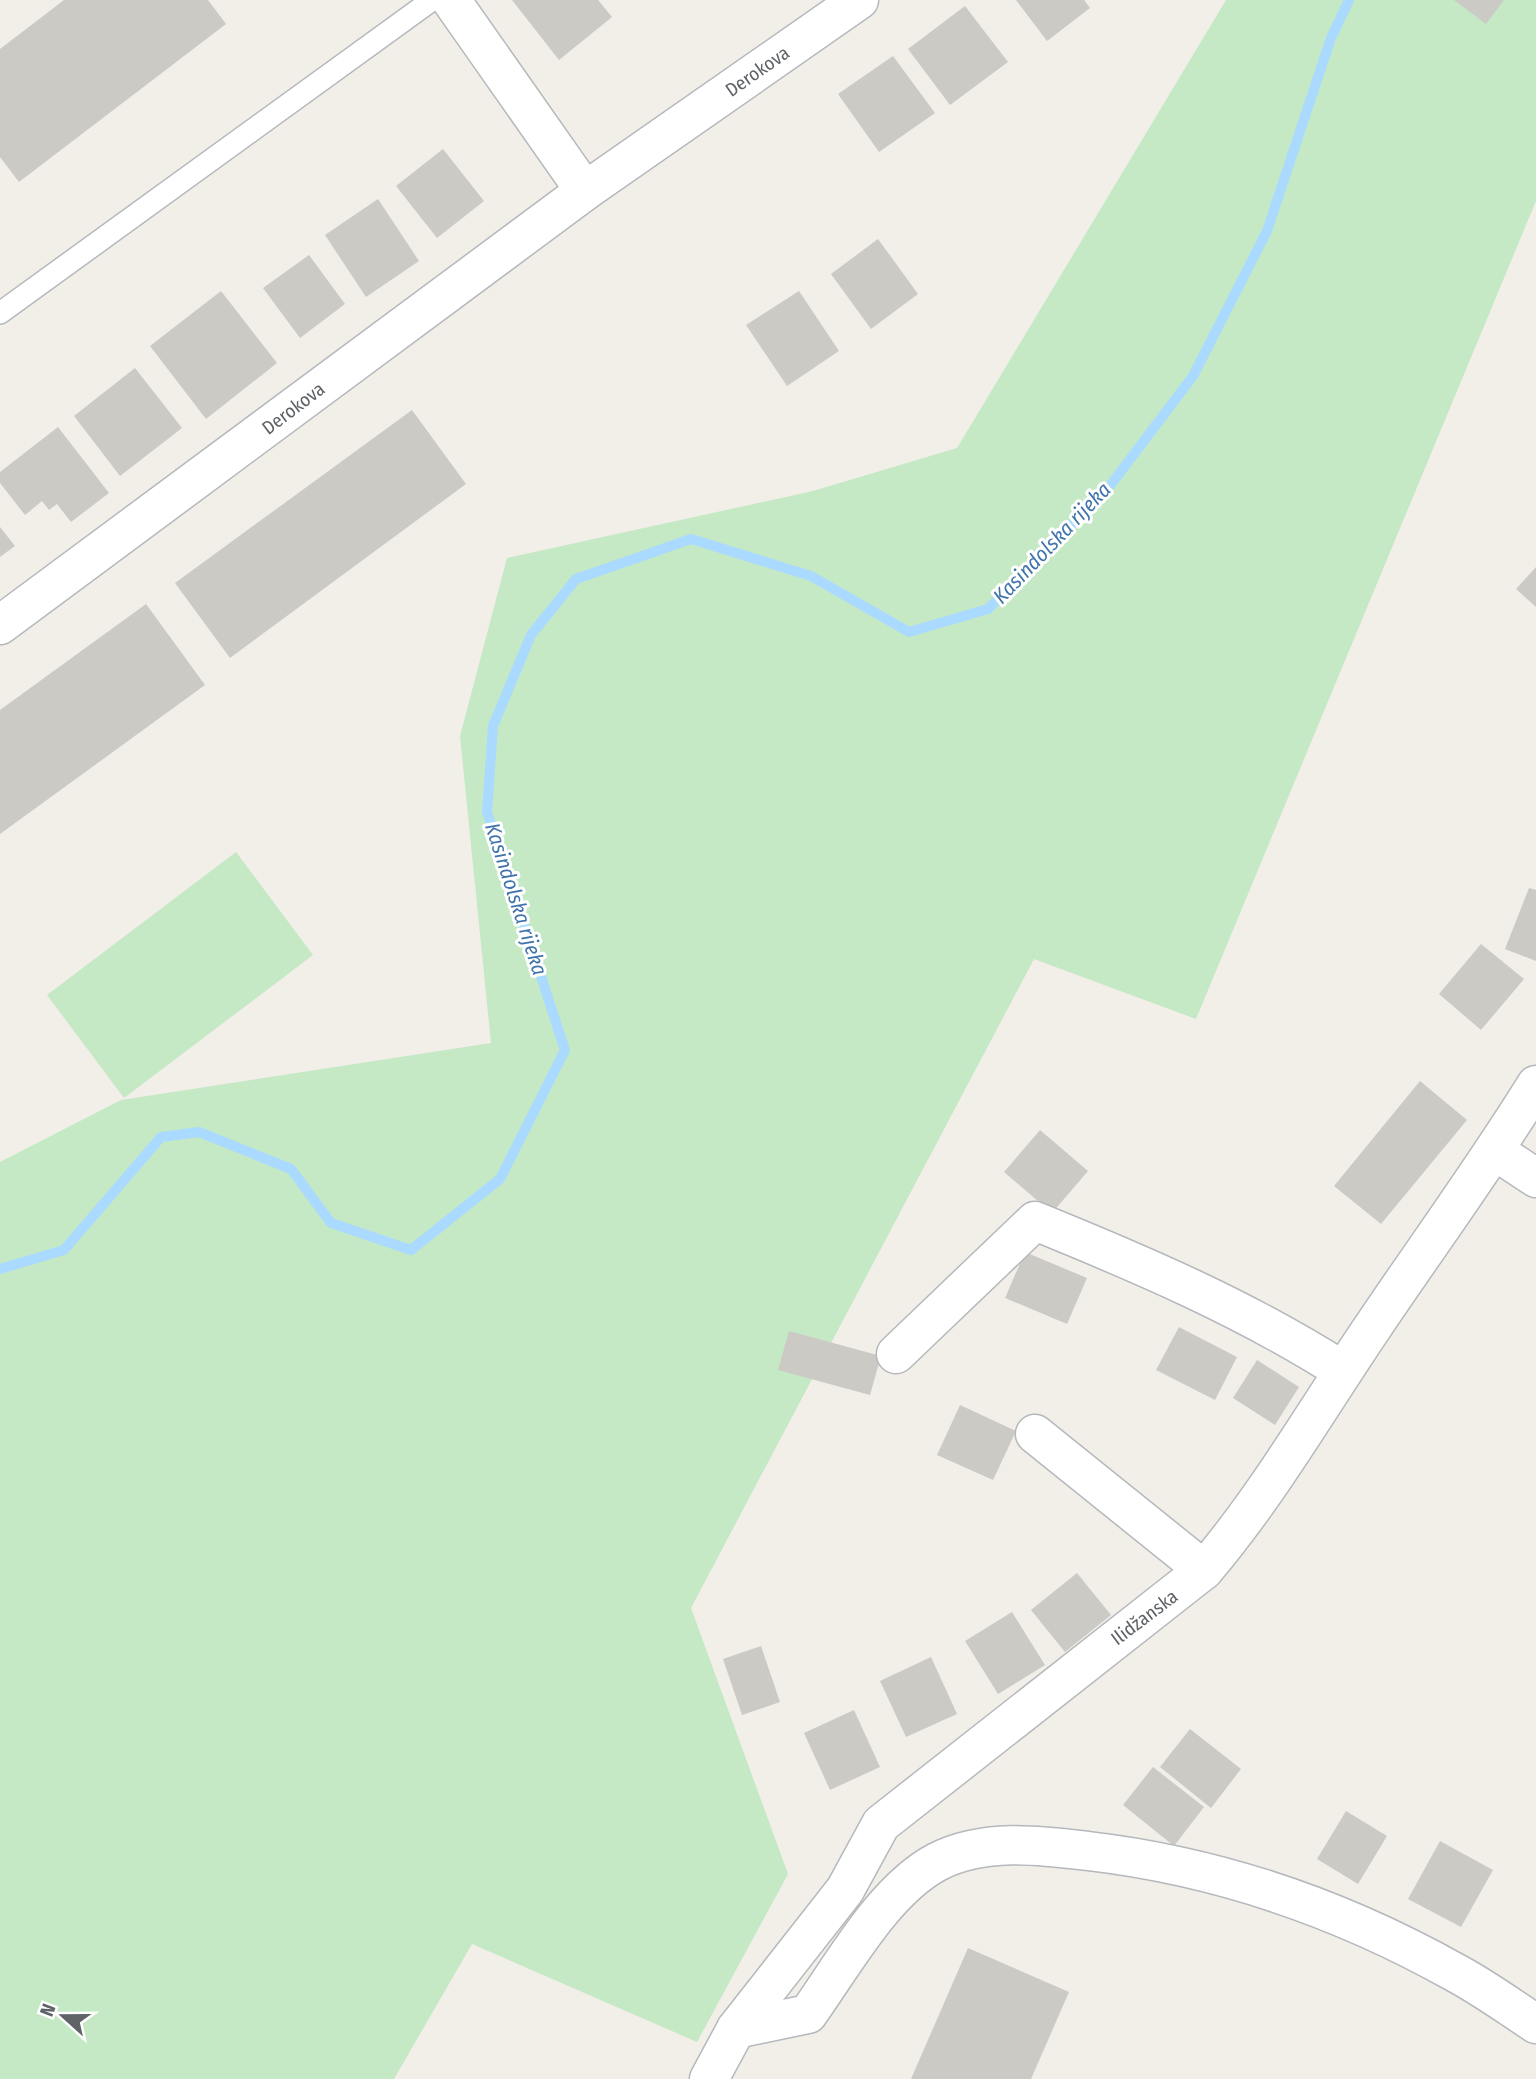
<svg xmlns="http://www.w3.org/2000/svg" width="1536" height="2079" font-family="'Fira Sans Condensed',sans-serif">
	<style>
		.green { fill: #c5e8c5 }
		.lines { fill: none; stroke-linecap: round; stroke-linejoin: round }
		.stream { stroke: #aadaff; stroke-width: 10 }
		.building { fill: #cccac5 }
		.lane-casing { stroke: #b5b8bc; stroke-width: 24 }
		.street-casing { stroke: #b5b8bc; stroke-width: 41 }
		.lane { stroke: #fff; stroke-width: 21 }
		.street { stroke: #fff; stroke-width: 38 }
		.labels { text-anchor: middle; stroke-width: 6; stroke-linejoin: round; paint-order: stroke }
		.street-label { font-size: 19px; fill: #5f6368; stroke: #fff }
		.water-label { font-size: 21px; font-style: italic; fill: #4174aa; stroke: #fff }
	</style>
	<rect width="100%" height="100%" fill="#f1efe8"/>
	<!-- green -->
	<g class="green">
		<path d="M1226 0H1536V201L1196 1019 1034 959 691 1608 788 1874 697 2042 472 1944 394 2079H0V1162L121 1100 491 1043 460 736 507 558 813 491 957 448Z"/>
		<path d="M236 852 313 955 124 1098 47 995Z"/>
	</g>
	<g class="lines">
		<!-- stream -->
		<path class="stream" d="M0 1269 64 1250 161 1137 199 1132 291 1169 331 1223 411 1250 500 1179 565 1050 487 812 493 726 531 635 576 579 691 539 811 576 909 632 988 609 1106 491 1193 376 1267 231 1331 38 1349 0"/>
	</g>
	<!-- building -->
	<g class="building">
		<path d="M64 0H208L226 24 19 182 0 157V49Z"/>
		<path d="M512 0H598L612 17 559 60Z"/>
		<path d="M1016 0H1084L1090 8 1047 41Z"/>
		<path d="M1454 0H1504L1486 24Z"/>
		<path d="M965 6 1008 62 950 105 908 49Z"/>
		<path d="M893 56 935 113 879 152 838 94Z"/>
		<path d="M443 149 484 201 437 238 396 186Z"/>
		<path d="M378 199 419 261 366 297 325 235Z"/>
		<path d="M878 239 918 294 871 329 831 274Z"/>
		<path d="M309 255 345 304 300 338 263 288Z"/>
		<path d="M221 291 277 363 206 419 150 346Z"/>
		<path d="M799 291 839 351 787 386 746 325Z"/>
		<path d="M135 368 182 428 120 476 74 416Z"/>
		<path d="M412 410 466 484 230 658 175 583Z"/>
		<path d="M58 427 109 493 71 522 57 504 49 510 42 501 25 515 0 483V472Z"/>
		<path d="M0 527 15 546 0 557Z"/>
		<path d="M1536 567V607L1516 589Z"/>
		<path d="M146 604 205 685 0 834V710Z"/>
		<path d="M1529 888 1536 890V961L1505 949Z"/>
		<path d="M1481 944 1524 979 1481 1030 1439 994Z"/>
		<path d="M1420 1081 1467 1120 1381 1224 1334 1186Z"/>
		<path d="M1040 1130 1088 1171 1052 1213 1004 1172Z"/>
		<path d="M1025 1252 1087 1278 1067 1324 1005 1298Z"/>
		<path d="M1179 1327 1237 1357 1215 1400 1156 1370Z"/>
		<path d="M789 1331 881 1356 870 1395 778 1370Z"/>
		<path d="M1257 1360 1299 1387 1275 1425 1233 1398Z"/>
		<path d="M960 1405 1016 1431 993 1480 937 1455Z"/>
		<path d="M1077 1573 1111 1615 1065 1652 1031 1610Z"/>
		<path d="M1012 1612 1045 1665 998 1694 965 1641Z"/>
		<path d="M761 1646 780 1702 742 1715 723 1659Z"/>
		<path d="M931 1657 957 1714 906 1737 880 1681Z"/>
		<path d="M854 1710 880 1767 830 1790 804 1733Z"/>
		<path d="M1190 1729 1241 1769 1211 1808 1160 1767Z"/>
		<path d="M1153 1767 1204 1807 1174 1846 1123 1805Z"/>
		<path d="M1346 1811 1387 1836 1358 1884 1317 1859Z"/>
		<path d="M1440 1841 1493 1870 1461 1927 1408 1899Z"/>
		<path d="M968 1948 1069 1992 1031 2079H911Z"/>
	</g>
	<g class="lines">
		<defs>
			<path id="lane" d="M0 313 432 0"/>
			<g id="street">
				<path d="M451 0 585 191"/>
				<path d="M0 625 585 191 859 0"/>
				<path d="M1495 1151 1536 1178"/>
				<path d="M896 1354 1035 1221C1141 1264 1246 1309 1343 1371"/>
				<path d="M1035 1434 1204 1570"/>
				<path d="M736 2029 808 2014C843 1965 884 1890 937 1862 983 1838 1039 1845 1088 1851 1217 1866 1342 1909 1456 1973 1484 1988 1510 2007 1536 2024"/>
				<path d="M709 2079 736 2029 845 1890 881 1824 1204 1570C1267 1496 1316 1411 1370 1331 1425 1249 1484 1169 1536 1085"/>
			</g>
		</defs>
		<!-- lane casing -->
		<use href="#lane" class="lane-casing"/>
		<!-- street casing -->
		<use href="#street" class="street-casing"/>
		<!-- lane -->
		<use href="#lane" class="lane"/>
		<!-- street -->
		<use href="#street" class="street"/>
	</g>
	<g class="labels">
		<!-- street labels -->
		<g class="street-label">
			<text transform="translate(757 71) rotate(-35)" y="7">Derokova</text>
			<text transform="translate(293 408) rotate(-37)" y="7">Derokova</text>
			<text transform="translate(1144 1617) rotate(-37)" y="7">Ilidžanska</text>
		</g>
		<!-- water labels -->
		<g class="water-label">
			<text transform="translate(1052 543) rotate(-46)" y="7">Kasindolska rijeka</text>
			<text transform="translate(516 899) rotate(72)" y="7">Kasindolska rijeka</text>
		</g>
	</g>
	<!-- north arrow -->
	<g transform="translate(63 2016) rotate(291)" stroke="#ffffff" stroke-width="5" paint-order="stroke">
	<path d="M0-5L12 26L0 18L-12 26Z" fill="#5f6368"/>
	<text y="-10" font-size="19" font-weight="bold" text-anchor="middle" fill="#5f6368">N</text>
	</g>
</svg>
